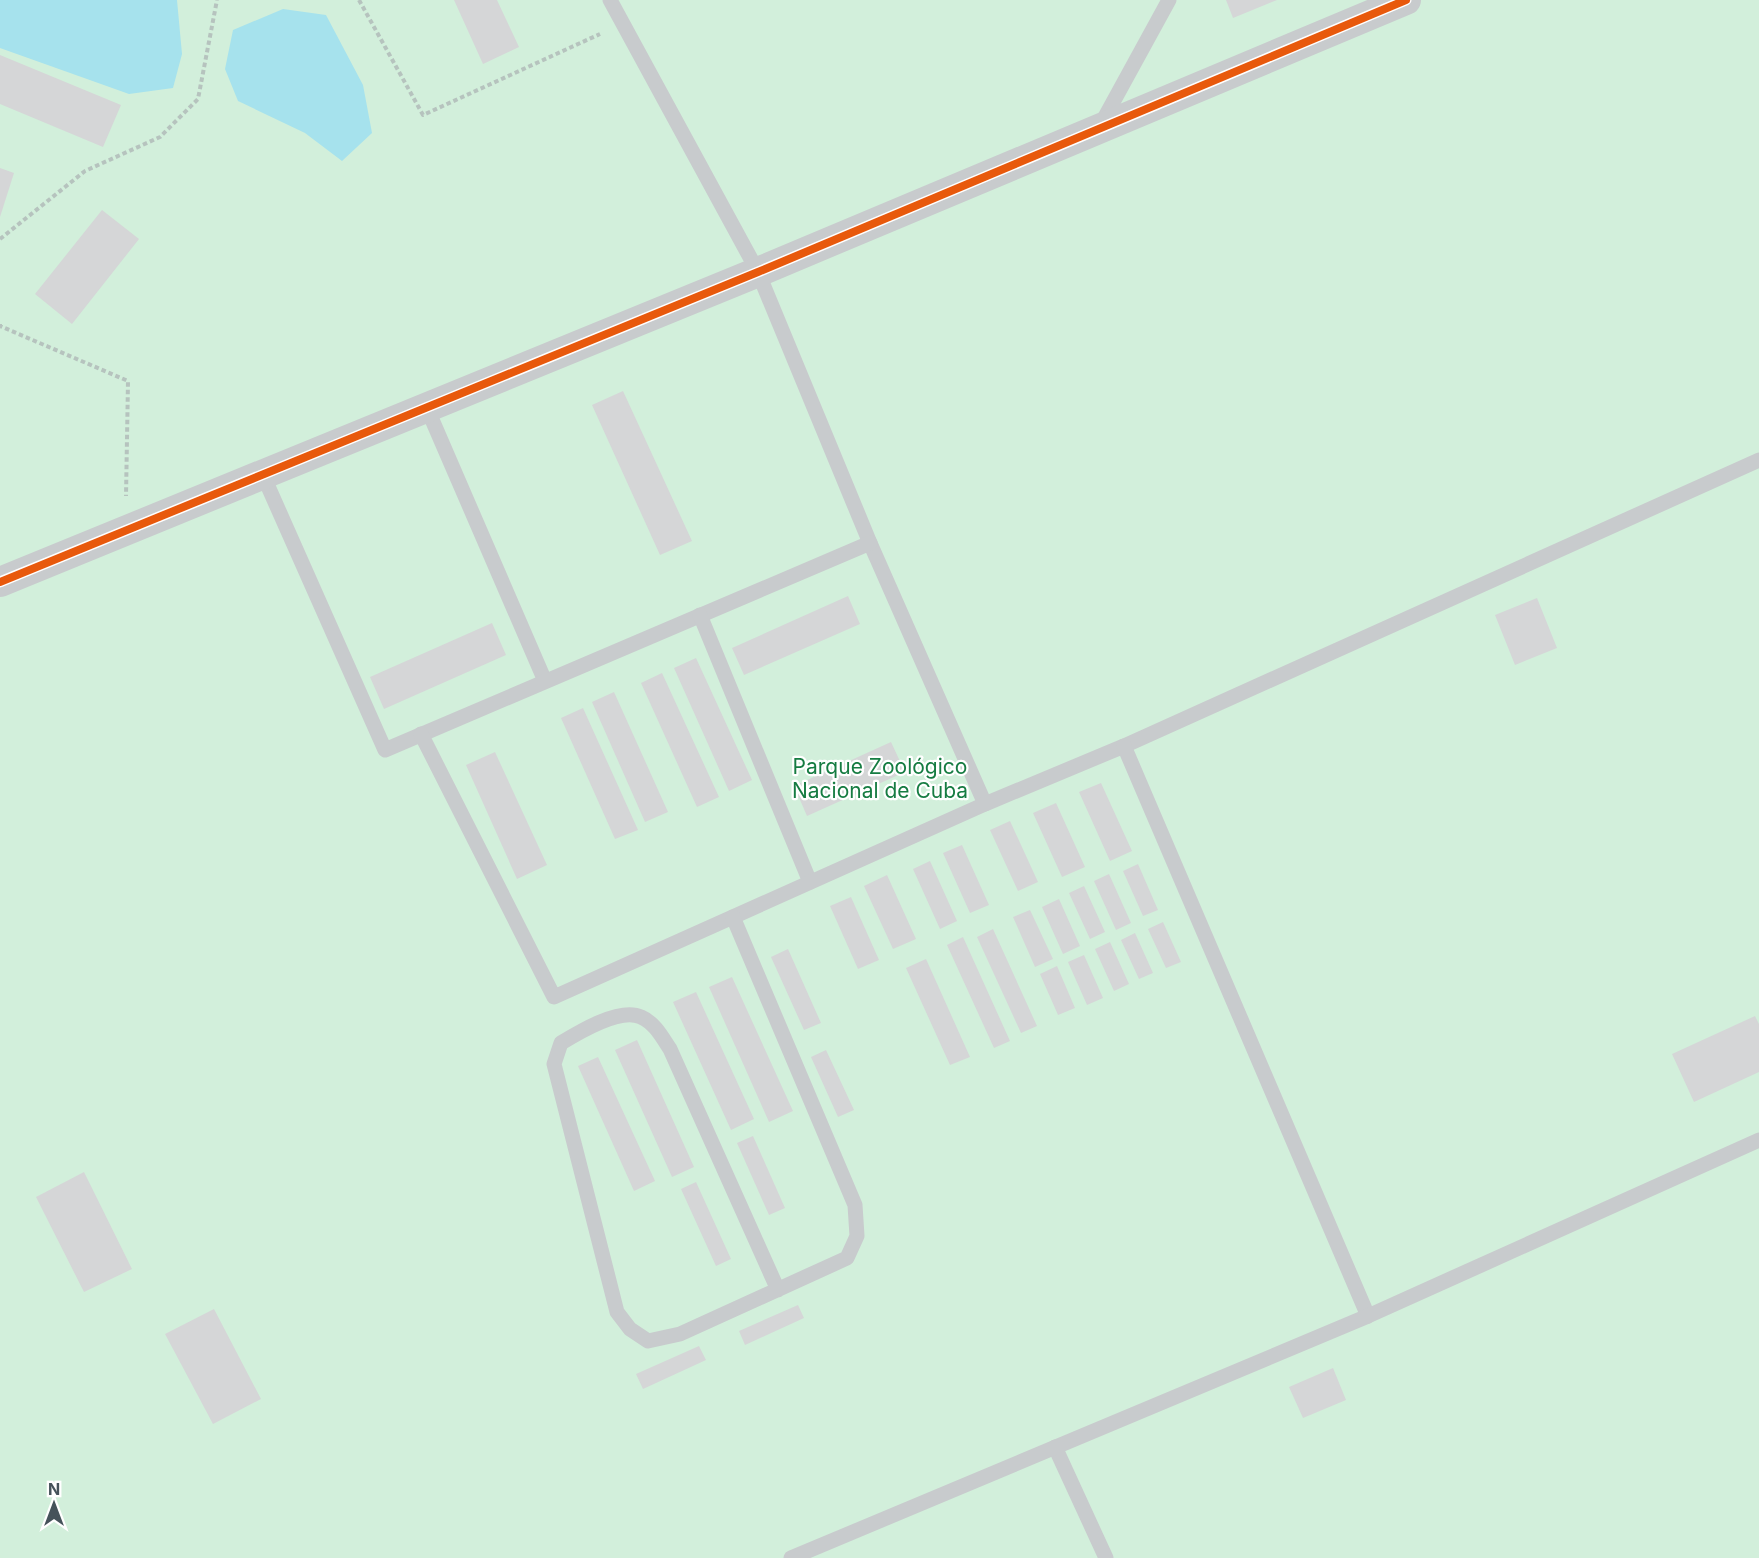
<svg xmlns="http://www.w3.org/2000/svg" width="1759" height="1558" font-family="Inter,sans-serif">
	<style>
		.green { fill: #d2efdb }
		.water { fill: #a6e2ed }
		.building { fill: #d5d6d7 }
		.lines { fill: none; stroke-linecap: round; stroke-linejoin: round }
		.path { stroke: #b6c3be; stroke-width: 4; stroke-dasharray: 4.5 3; stroke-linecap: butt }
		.lane { stroke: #c8cbcd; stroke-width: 15 }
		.street { stroke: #c8cbcd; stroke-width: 30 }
		.cycleway-casing { stroke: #fff; stroke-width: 11 }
		.cycleway { stroke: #e8590c; stroke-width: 8 }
		.labels { text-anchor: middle; stroke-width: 4.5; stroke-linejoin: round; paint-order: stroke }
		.park-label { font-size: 21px; fill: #167c42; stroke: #fff }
	</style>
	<rect width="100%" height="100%" fill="#efeeee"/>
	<!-- green -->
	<rect class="green" x="0" y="0" width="1759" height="1558"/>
	<!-- water -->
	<g class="water">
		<path d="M0 0H177L182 54 173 88 129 94 0 48Z"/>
		<path d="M283 9 326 15 363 85 372 133 342 161 305 133 238 101 225 69 233 30Z"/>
	</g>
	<!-- building -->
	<g class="building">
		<path d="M454 0H497L519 47 483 64Z"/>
		<path d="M1226 0H1277L1233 18Z"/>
		<path d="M0 55 121 105 103 147 0 104Z"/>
		<path d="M0 168 14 173 0 217Z"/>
		<path d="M102 210 139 239 72 324 35 294Z"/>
		<path d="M623 391 692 541 660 555 592 405Z"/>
		<path d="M848 596 860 624 744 675 732 648Z"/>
		<path d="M1537 598 1557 648 1515 665 1495 615Z"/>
		<path d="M492 623 506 655 384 709 370 677Z"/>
		<path d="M696 658 752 780 729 791 674 668Z"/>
		<path d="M662 673 719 797 697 807 641 683Z"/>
		<path d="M614 692 668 812 645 822 592 702Z"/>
		<path d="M583 708 638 830 615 839 561 718Z"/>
		<path d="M891 742 905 772 807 816 794 786Z"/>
		<path d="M495 752 547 865 517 879 466 765Z"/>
		<path d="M1101 783 1132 851 1110 861 1079 792Z"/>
		<path d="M1056 803 1085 867 1062 877 1033 813Z"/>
		<path d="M1010 821 1038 882 1018 891 990 830Z"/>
		<path d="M962 845 989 905 970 913 943 853Z"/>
		<path d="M930 861 957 921 940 929 913 869Z"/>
		<path d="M1138 864 1158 910 1143 916 1123 871Z"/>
		<path d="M1109 874 1131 923 1116 930 1094 881Z"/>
		<path d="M887 875 916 939 893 949 864 886Z"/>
		<path d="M1084 886 1105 932 1090 939 1069 893Z"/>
		<path d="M851 897 879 960 858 969 830 906Z"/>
		<path d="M1059 899 1080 946 1063 954 1042 907Z"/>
		<path d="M1030 910 1053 959 1035 967 1013 917Z"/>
		<path d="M1163 922 1181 962 1166 968 1148 929Z"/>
		<path d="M993 929 1037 1026 1021 1033 977 937Z"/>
		<path d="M1135 933 1153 973 1139 979 1121 940Z"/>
		<path d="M963 937 1010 1041 994 1048 947 945Z"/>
		<path d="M1110 942 1129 984 1114 991 1095 949Z"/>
		<path d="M788 949 821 1023 804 1030 771 957Z"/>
		<path d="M1084 955 1103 998 1087 1005 1068 962Z"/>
		<path d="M926 959 970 1057 950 1065 906 968Z"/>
		<path d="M1057 966 1075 1008 1058 1015 1040 974Z"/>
		<path d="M732 977 793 1111 769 1122 709 987Z"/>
		<path d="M696 992 754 1119 731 1130 673 1002Z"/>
		<path d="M1755 1016 1759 1024V1072L1694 1102 1672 1054Z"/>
		<path d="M637 1040 694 1167 672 1177 615 1050Z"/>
		<path d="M826 1050 854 1110 838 1117 811 1057Z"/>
		<path d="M598 1057 655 1181 634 1191 578 1066Z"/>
		<path d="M753 1136 785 1208 769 1215 737 1143Z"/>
		<path d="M84 1172 132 1269 84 1292 36 1197Z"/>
		<path d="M696 1182 731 1259 716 1266 681 1189Z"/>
		<path d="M798 1305 804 1318 745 1345 739 1331Z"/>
		<path d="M214 1309 261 1399 213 1424 165 1334Z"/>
		<path d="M699 1346 706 1360 643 1389 636 1374Z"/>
		<path d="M1333 1368 1346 1400 1303 1418 1289 1387Z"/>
	</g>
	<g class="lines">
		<!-- path -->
		<g class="path">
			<path d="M359 0 423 115 600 34"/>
			<path d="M0 239 85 171 160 137 198 99 217 0"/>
			<path d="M0 324V326L128 381 126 496"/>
		</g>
		<!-- lane -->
		<g class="lane">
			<path d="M610 0 758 272 870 543 985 804"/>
			<path d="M1100 126 1169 0"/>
			<path d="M427 408 545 681"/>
			<path d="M263 475 385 750 870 543"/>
			<path d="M700 615 810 882"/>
			<path d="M421 734 554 997 985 804 1124 746 1759 460"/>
			<path d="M1124 746 1368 1316"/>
			<path d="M733 917 855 1205 857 1236 847 1258 680 1334 648 1341 630 1329 617 1312 554 1064 561 1043C579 1032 620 1007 641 1017 655 1023 662 1037 670 1049L778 1290"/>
			<path d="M1055 1447 1106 1558"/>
			<path d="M791 1558 1368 1316 1759 1140"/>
		</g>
		<!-- street -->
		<path class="street" d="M0 582 758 272 1406 0"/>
		<defs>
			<path id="cycleway" d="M0 582 758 272 1406 0"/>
		</defs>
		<!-- cycleway casing -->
		<use href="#cycleway" class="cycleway-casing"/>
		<!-- cycleway -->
		<use href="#cycleway" class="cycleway"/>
	</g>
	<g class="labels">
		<!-- park labels -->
		<g class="park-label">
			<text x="880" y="774">Parque Zoológico<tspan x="880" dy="24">Nacional de Cuba</tspan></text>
		</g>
	</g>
	<!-- north arrow -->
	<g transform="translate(54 1504)" stroke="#ffffff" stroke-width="4.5" paint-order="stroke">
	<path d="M0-4.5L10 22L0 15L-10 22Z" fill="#45525a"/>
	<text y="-9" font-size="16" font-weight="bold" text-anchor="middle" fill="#45525a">N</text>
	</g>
</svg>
